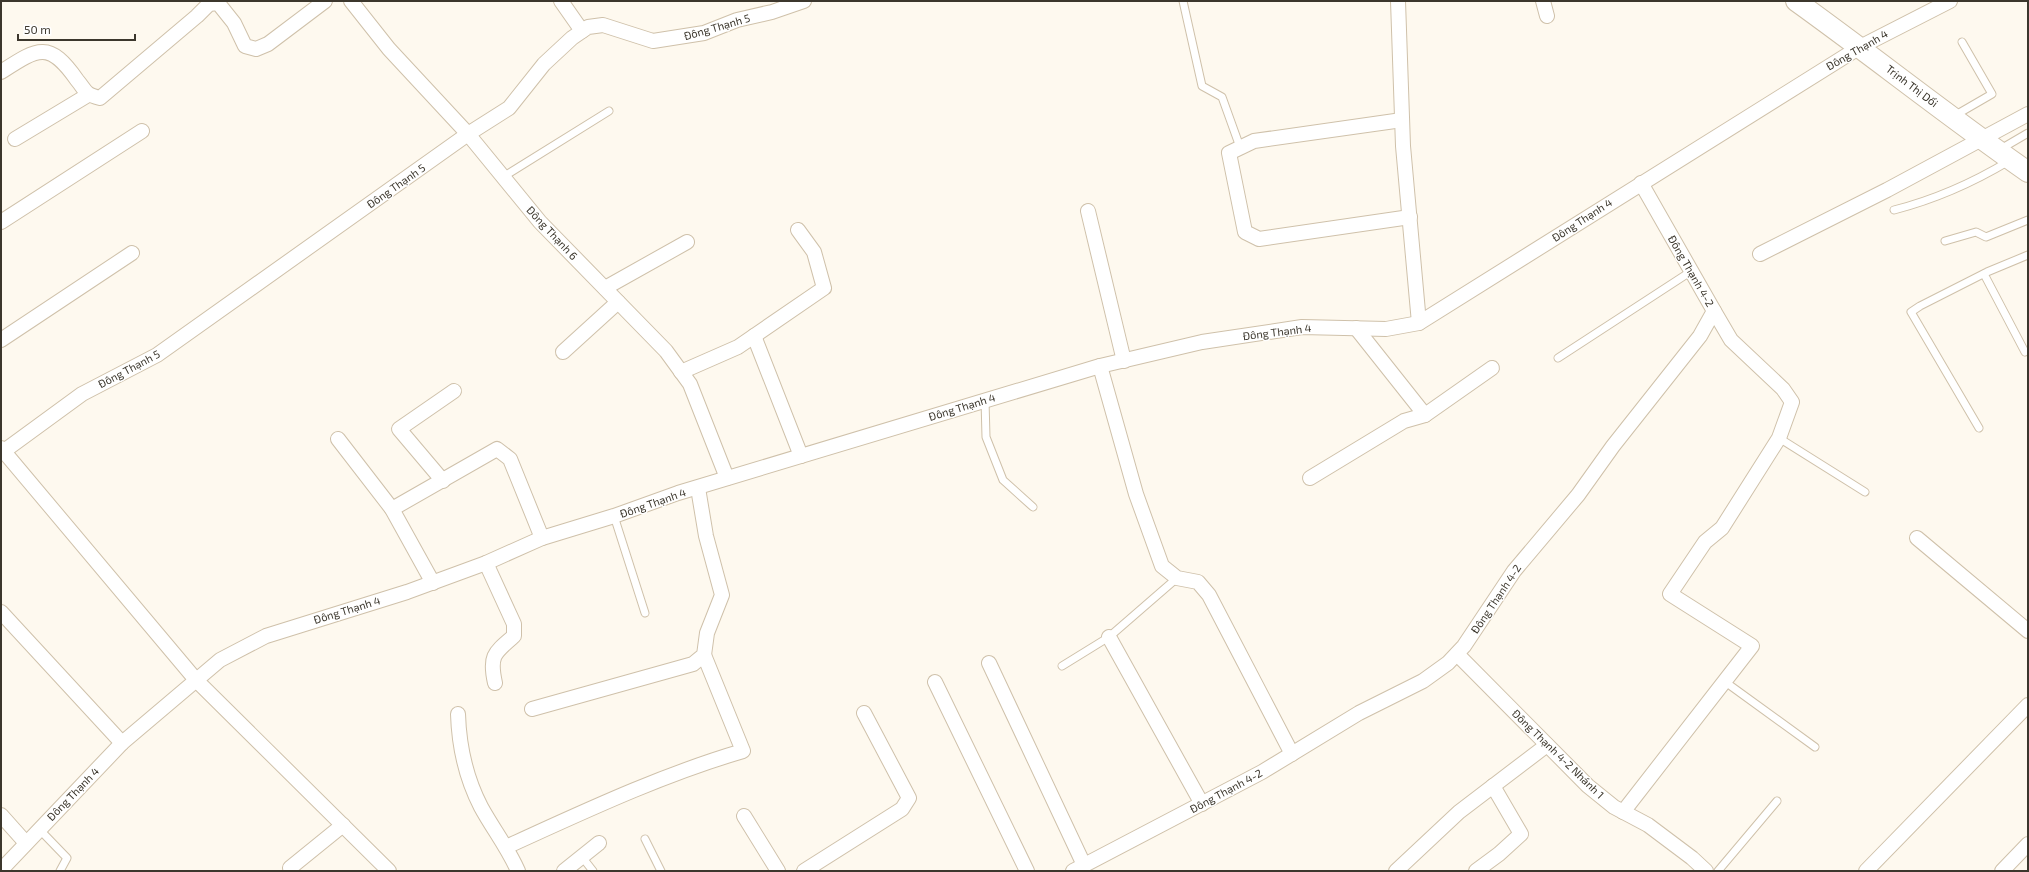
<svg xmlns="http://www.w3.org/2000/svg" width="2029" height="872" font-family="'Exo 2',sans-serif">
	<style>
		.lines { fill: none; stroke-linecap: round; stroke-linejoin: round }
		.service-casing { stroke: #cfc1aa; stroke-width: 9 }
		.minor-casing { stroke: #cfc1aa; stroke-width: 16 }
		.secondary-casing { stroke: #cfc1aa; stroke-width: 22 }
		.service { stroke: #fff; stroke-width: 7 }
		.minor { stroke: #fff; stroke-width: 14 }
		.secondary { stroke: #fff; stroke-width: 20 }
		.labels { text-anchor: middle; stroke-width: 3; stroke-linejoin: round; paint-order: stroke }
		.street-label { font-size: 11px; fill: #3c372d; stroke: #fff }
	</style>
	<rect width="100%" height="100%" fill="#fef9ef"/>
	<g class="lines">
		<defs>
			<g id="service">
				<path d="M1183 1 1202 86 1222 97 1240 147"/>
				<path d="M1954 116 1992 94 1962 42"/>
				<path d="M1999 150 2028 133"/>
				<path d="M503 177 609 111"/>
				<path d="M1894 210C1933 200 1974 182 2009 161"/>
				<path d="M1945 241 1976 232 1986 237 2028 220"/>
				<path d="M1984 274 2025 352"/>
				<path d="M1558 358 1690 272"/>
				<path d="M985 400 986 437 1003 480 1033 507"/>
				<path d="M1979 428 1911 312 1920 306 1987 272 2028 255"/>
				<path d="M1779 438 1865 492"/>
				<path d="M614 516 645 613"/>
				<path d="M1062 666 1109 637 1177 578"/>
				<path d="M1724 681 1815 747"/>
				<path d="M39 829 67 858 60 871"/>
				<path d="M645 839 661 871"/>
				<path d="M582 857 593 871"/>
				<path d="M1718 871 1777 801"/>
			</g>
			<g id="minor">
				<path d="M351 1 389 49 468 134 540 222 666 351 690 384 727 478"/>
				<path d="M561 1 582 31"/>
				<path d="M1398 1 1403 146 1419 323"/>
				<path d="M1543 1 1547 16"/>
				<path d="M1 72C38 48 49 40 77 80 87 92 84 94 100 98L197 16 209 4 218 3 234 23 245 46 256 49 268 44 325 1"/>
				<path d="M1402 120 1254 141 1229 153 1245 232 1259 239 1410 217"/>
				<path d="M15 139 88 95"/>
				<path d="M1088 211 1124 361"/>
				<path d="M1 222 142 131"/>
				<path d="M1760 254 1887 190 2028 114"/>
				<path d="M605 288 687 242"/>
				<path d="M1356 328 1425 415"/>
				<path d="M754 336 801 456"/>
				<path d="M1 340 132 253"/>
				<path d="M563 352 618 302"/>
				<path d="M1100 366 1136 494 1162 566 1177 578 1198 582 1209 595 1292 754"/>
				<path d="M681 372 738 347 824 288 814 252 798 230"/>
				<path d="M338 439 392 509 433 583"/>
				<path d="M1 448 196 680 389 871"/>
				<path d="M4 451 82 394 157 355 468 134 509 108 544 64 572 38 588 27 603 25 653 41 704 33 737 20 772 12 804 1"/>
				<path d="M1310 478 1404 421 1425 415 1492 368"/>
				<path d="M443 481 399 429 454 391"/>
				<path d="M392 509 497 449 510 459 542 538"/>
				<path d="M1917 538 2028 631"/>
				<path d="M486 563 514 624V636C494 653 489 656 495 683"/>
				<path d="M1 612 122 743"/>
				<path d="M1109 637 1202 804"/>
				<path d="M1457 654 1588 786 1614 807 1648 825 1692 858 1706 871"/>
				<path d="M989 663 1084 865"/>
				<path d="M935 682 1027 871"/>
				<path d="M532 709 693 664 704 655 707 633 722 595 706 536 698 488"/>
				<path d="M458 714C459 746 466 778 481 807 493 829 508 848 518 871"/>
				<path d="M1623 812 1752 646 1670 594 1705 542 1722 528 1779 438 1792 402 1783 389 1731 340 1714 311"/>
				<path d="M1 815 26 843"/>
				<path d="M744 816 778 871"/>
				<path d="M506 847C583 812 661 775 743 751L704 655"/>
				<path d="M290 868 343 825"/>
				<path d="M1 870 122 743 220 660 266 636 407 592 486 563 542 538 614 516 678 493 1100 366 1202 342 1302 327 1386 329 1419 323 1860 47 1950 1"/>
				<path d="M564 871 599 843"/>
				<path d="M804 871 902 809 909 798 864 713"/>
				<path d="M1073 871 1262 772 1359 713 1423 681 1448 663 1464 646 1514 571 1578 495 1613 446 1700 336 1714 311 1641 183"/>
				<path d="M1396 871 1459 812 1547 745"/>
				<path d="M1476 871 1499 854 1521 834 1493 786"/>
				<path d="M1866 871 2028 705"/>
				<path d="M2002 871 2028 844"/>
			</g>
			<path id="secondary" d="M1796 1C1874 57 1949 117 2028 172"/>
		</defs>
		<!-- service casing -->
		<use href="#service" class="service-casing"/>
		<!-- minor casing -->
		<use href="#minor" class="minor-casing"/>
		<!-- secondary casing -->
		<use href="#secondary" class="secondary-casing"/>
		<!-- service -->
		<use href="#service" class="service"/>
		<!-- minor -->
		<use href="#minor" class="minor"/>
		<!-- secondary -->
		<use href="#secondary" class="secondary"/>
	</g>
	<g class="labels">
		<!-- street labels -->
		<g class="street-label">
			<text transform="translate(717 27) rotate(-16)" y="4">Đông Thạnh 5</text>
			<text transform="translate(1857 50) rotate(-30)" y="4">Đông Thạnh 4</text>
			<text transform="translate(1912 86) rotate(37)" y="4">Trịnh Thị Dối</text>
			<text transform="translate(396 186) rotate(-35)" y="4">Đông Thạnh 5</text>
			<text transform="translate(1582 220) rotate(-33)" y="4">Đông Thạnh 4</text>
			<text transform="translate(552 233) rotate(47)" y="4">Đông Thạnh 6</text>
			<text transform="translate(1691 271) rotate(60)" y="4">Đông Thạnh 4-2</text>
			<text transform="translate(1277 332) rotate(-7)" y="4">Đông Thạnh 4</text>
			<text transform="translate(129 369) rotate(-28)" y="4">Đông Thạnh 5</text>
			<text transform="translate(962 407) rotate(-17)" y="4">Đông Thạnh 4</text>
			<text transform="translate(653 503) rotate(-19)" y="4">Đông Thạnh 4</text>
			<text transform="translate(1496 599) rotate(-56)" y="4">Đông Thạnh 4-2</text>
			<text transform="translate(347 610) rotate(-17)" y="4">Đông Thạnh 4</text>
			<text transform="translate(1558 754) rotate(44)" y="4">Đông Thạnh 4-2 Nhánh 1</text>
			<text transform="translate(1226 791) rotate(-28)" y="4">Đông Thạnh 4-2</text>
			<text transform="translate(73 794) rotate(-46)" y="4">Đông Thạnh 4</text>
		</g>
	</g>
	<!-- border -->
	<rect width="2029" height="872" fill="none" stroke="#3c372d" stroke-width="4"/>
	<!-- scale -->
	<path d="M18 34v6h117v-6" fill="none" stroke="#3c372d" stroke-width="2"/>
	<text x="24" y="34" font-size="12" fill="#3c372d" stroke="#ffffff" stroke-width="3" paint-order="stroke">50 m</text>
</svg>
